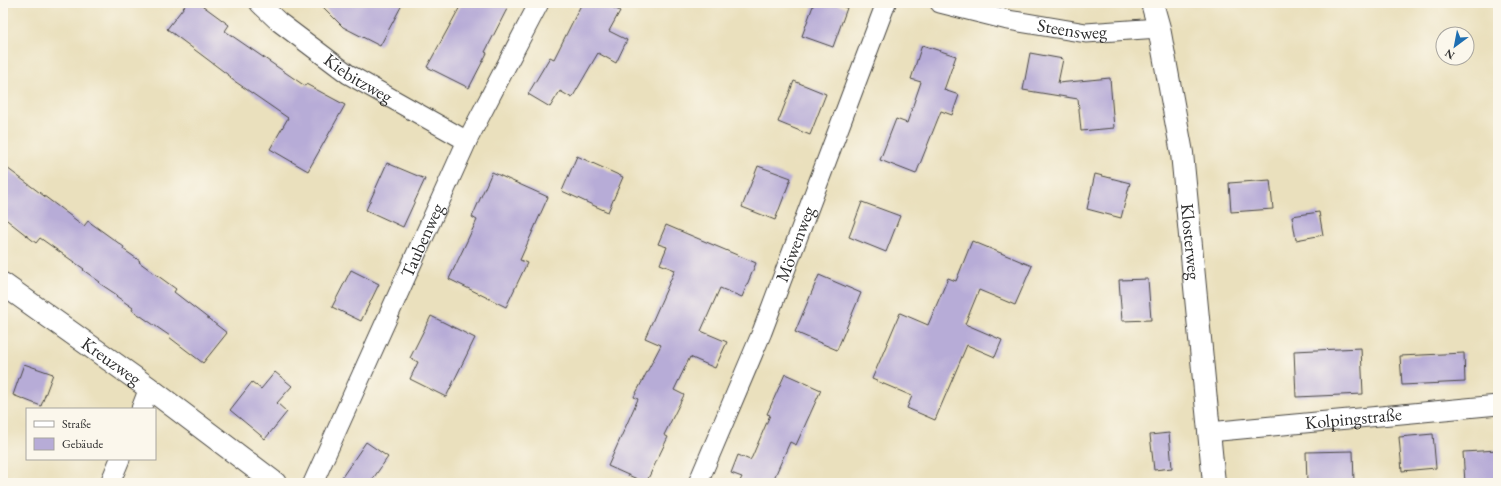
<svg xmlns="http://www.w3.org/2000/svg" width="1501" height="486" font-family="'EB Garamond',serif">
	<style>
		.building { fill: #b7acd7 }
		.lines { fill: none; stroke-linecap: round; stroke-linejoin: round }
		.minor-casing { stroke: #484641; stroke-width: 21 }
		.tertiary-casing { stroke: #484641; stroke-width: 24 }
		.minor { stroke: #fff; stroke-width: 19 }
		.tertiary { stroke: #fff; stroke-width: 22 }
		.labels { text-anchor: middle; stroke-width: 3; stroke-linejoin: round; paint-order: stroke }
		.street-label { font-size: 18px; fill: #2b2b2b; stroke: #fbf7ec }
	</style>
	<rect width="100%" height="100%" fill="#fbf7ec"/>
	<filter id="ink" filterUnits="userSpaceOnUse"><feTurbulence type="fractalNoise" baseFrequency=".025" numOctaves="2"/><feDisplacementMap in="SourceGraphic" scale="8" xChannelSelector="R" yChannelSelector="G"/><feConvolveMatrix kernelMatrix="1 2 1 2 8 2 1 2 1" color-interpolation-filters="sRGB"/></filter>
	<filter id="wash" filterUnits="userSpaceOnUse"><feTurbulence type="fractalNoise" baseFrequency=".012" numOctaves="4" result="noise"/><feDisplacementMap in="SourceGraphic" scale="16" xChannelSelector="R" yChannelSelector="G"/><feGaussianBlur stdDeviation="0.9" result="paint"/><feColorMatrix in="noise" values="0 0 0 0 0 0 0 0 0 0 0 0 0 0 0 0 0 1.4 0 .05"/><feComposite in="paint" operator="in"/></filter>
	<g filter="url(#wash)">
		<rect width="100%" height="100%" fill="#eae0bd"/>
		<g id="blocks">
			<!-- building -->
			<g class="building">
				<path d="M187 3H199L229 25 225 31 305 86 306 84 345 105 308 171 270 149 288 118 230 78 231 77 167 29Z"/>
				<path d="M319 3H403L380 46 343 27Z"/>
				<path d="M462 3H510L485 52 487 53 469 88 427 67Z"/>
				<path d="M582 3H604L620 11 609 31 627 40 616 63 598 53 572 98 560 91 550 107 528 94 550 57 554 59Z"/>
				<path d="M814 3H833L847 8 833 47 802 36Z"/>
				<path d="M922 45 956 56 944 90 959 95 952 115 941 111 916 174 880 160 896 119 907 123 921 82 911 79Z"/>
				<path d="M1030 53 1063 59 1058 83 1110 78 1114 128 1081 131 1078 99 1023 90Z"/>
				<path d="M794 81 826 94 810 135 778 122Z"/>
				<path d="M577 156 623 177 608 212 562 191Z"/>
				<path d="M387 163 425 179 403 227 366 210Z"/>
				<path d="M3 165 84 226 88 221 124 247 123 249 140 261 139 262 176 289 174 292 227 333 203 363 169 337 170 336 132 310 133 308 116 296 117 295 99 283 100 282 83 270 84 269 40 238 36 243 3 217Z"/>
				<path d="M758 166 791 178 775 220 742 207Z"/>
				<path d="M492 172 548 197 520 260 527 263 506 307 449 279 477 220 472 217Z"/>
				<path d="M1095 174 1130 183 1121 218 1087 209Z"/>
				<path d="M1270 180 1273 209 1231 212 1229 183Z"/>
				<path d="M862 202 900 216 886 252 849 237Z"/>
				<path d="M1319 212 1323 235 1296 240 1292 216Z"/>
				<path d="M666 225 756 263 742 297 720 288 701 331 727 342 715 368 690 357 674 390 684 395 664 435 668 437 646 483 608 466 638 399 634 397 661 345 645 338 675 270 660 264 667 247 658 244Z"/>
				<path d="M972 241 1032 266 1015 305 979 290 965 324 1002 340 995 357 967 345 935 420 907 408 912 396 872 379 900 313 928 325 948 278 956 281Z"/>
				<path d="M351 270 379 284 361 321 332 307Z"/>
				<path d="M819 275 861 293 837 350 795 332Z"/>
				<path d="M1148 279 1151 320 1122 321 1119 280Z"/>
				<path d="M431 316 475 338 446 397 410 379 418 362 410 358Z"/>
				<path d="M1361 348 1363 394 1296 397 1294 351Z"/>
				<path d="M1464 353 1465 382 1402 385 1400 356Z"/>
				<path d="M24 364 53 374 41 406 13 395Z"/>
				<path d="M275 372 292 386 277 403 287 412 265 439 230 410 252 382 261 389Z"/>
				<path d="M785 374 821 390 796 445 790 442 772 483H739L742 477 731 473 738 455 750 460 752 457 770 415 767 414Z"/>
				<path d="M1169 433 1172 468 1154 470 1150 435Z"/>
				<path d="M1433 434 1436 468 1402 471 1399 437Z"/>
				<path d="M366 442 388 457 370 483H338Z"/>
				<path d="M1498 450V483H1465L1463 452Z"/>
				<path d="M1353 451 1354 483H1307L1306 452Z"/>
			</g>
		</g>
	</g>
	<g filter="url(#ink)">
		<use href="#blocks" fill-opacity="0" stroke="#484641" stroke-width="1"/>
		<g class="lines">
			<defs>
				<g id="minor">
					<path id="s1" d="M259 3 279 22 348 74 467 141"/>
					<path id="s2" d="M940 3 1008 20 1086 33 1159 28"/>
					<path d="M141 409 149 388"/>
					<path id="s3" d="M1209 432 1498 405"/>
					<path d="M110 483 120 459"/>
					<path id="s4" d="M313 483 467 141 539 3"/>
					<path id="s5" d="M698 483 762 332 886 3"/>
				</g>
				<g id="tertiary">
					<path id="s6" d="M1152 3 1159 28 1182 153 1214 483"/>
					<path id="s7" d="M3 284 149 388 275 483"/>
				</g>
			</defs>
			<!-- minor casing -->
			<use href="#minor" class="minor-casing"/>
			<!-- tertiary casing -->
			<use href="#tertiary" class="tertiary-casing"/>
			<!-- minor -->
			<use href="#minor" class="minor"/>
			<!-- tertiary -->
			<use href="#tertiary" class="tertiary"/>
		</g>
	</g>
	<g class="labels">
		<!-- street labels -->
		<g class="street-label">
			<text dy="6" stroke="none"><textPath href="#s2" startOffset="135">Steensweg</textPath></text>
			<text dy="6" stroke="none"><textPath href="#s1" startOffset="125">Kiebitzweg</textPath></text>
			<text dy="6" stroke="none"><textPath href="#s4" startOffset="266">Taubenweg</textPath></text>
			<text dy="6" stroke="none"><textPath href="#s6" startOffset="242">Klosterweg</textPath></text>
			<text dy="6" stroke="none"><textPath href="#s5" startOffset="258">Möwenweg</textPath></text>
			<text dy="6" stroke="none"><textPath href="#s7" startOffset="133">Kreuzweg</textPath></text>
			<text dy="6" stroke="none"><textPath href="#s3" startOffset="145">Kolpingstraße</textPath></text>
		</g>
	</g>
	<!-- margin -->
	<rect width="1501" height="486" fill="none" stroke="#fbf7ec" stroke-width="16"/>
	<!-- legend -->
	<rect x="26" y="408" width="130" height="52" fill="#fbf7ec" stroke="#a8a59f"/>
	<rect x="34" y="421" width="20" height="6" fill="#ffffff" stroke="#a8a59f"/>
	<text x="62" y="428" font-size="12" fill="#2b2b2b">Straße</text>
	<rect x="34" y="438" width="20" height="12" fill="#b7acd7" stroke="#a8a59f"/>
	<text x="62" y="448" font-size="12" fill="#2b2b2b">Gebäude</text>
	<!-- north arrow -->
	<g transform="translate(1455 46) rotate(212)"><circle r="19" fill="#fbf7ec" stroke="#a8a59f"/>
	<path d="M0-3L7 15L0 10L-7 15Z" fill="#1f6fb2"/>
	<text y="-6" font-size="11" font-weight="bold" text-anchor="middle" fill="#2b2b2b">N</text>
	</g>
</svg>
